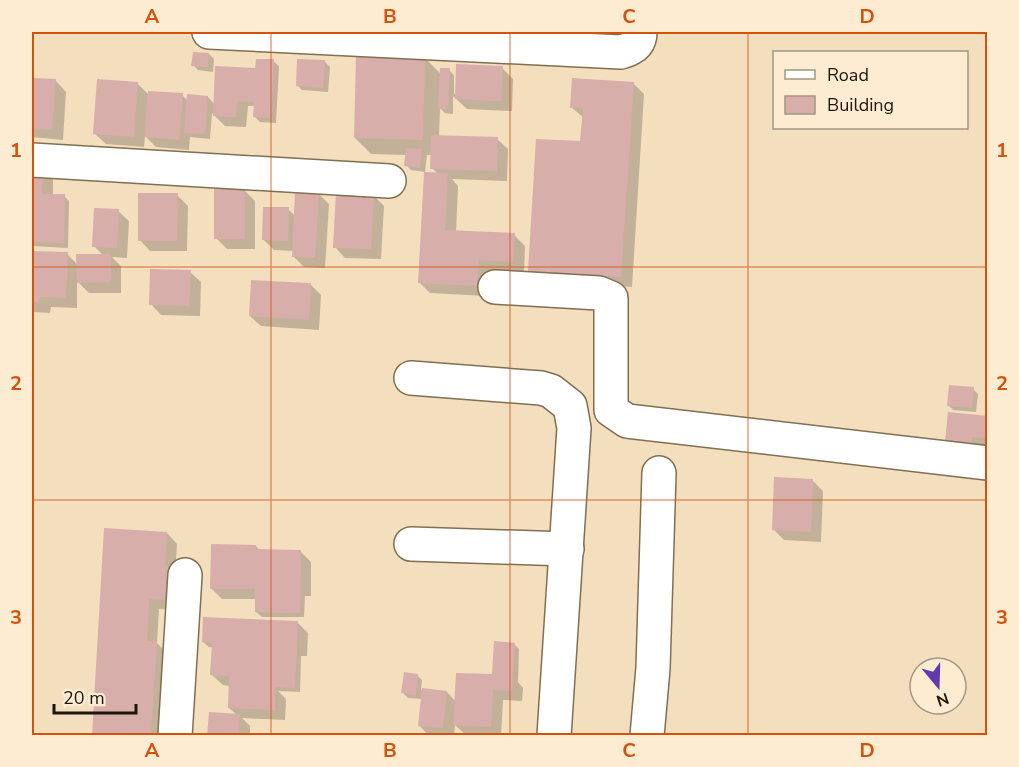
<svg xmlns="http://www.w3.org/2000/svg" width="1019" height="767" font-family="'Nunito Sans',sans-serif">
	<style>
		.shadow { fill: #0003 }
		.building { fill: #d8aeab }
		.lines { fill: none; stroke-linecap: round; stroke-linejoin: round }
		.minor-casing { stroke: #816f51; stroke-width: 36 }
		.minor { stroke: #fff; stroke-width: 33 }
		.grid { fill: none; stroke: #d4520c; stroke-width: 1.5; stroke-opacity: 0.55 }
		.neatline { fill: none; stroke: #d4520c; stroke-width: 2 }
		.grid-label { font-size: 20px; text-anchor: middle; font-weight: bold; fill: #d4520c }
	</style>
	<rect width="100%" height="100%" fill="#f3debe"/>
	<!-- shadow -->
	<g class="shadow">
		<path d="M209 54 214 59 213 72 198 70 193 65Z"/>
		<path d="M425 58 441 74 449 70 454 75V94H456L502 68 513 79 512 111 467 109 453 96V114L445 113 440 108 439 137 497 139 508 149 507 181 452 179 458 186 456 232 514 235 525 246 524 272 489 270 487 296 430 293 419 282 438 174 432 168V155H427L425 172 411 170 406 165 407 155 371 154 355 138Z"/>
		<path d="M273 61 279 66 276 123 260 122 255 117V106H248L246 127 225 126 212 113 210 139 190 137 189 150 156 147 145 136 144 147 106 144 95 134 137 83 149 95H182L188 101 208 97 215 105 257 69Z"/>
		<path d="M325 62 330 67 328 92 302 90 297 85Z"/>
		<path d="M32 79 56 81 66 92 63 140 32 137Z"/>
		<path d="M633 83 644 94 632 287 540 281 530 270 582 143 584 118 571 107Z"/>
		<path d="M32 167 53 178V196H64L69 201 68 248 32 246Z"/>
		<path d="M244 190 255 201V249H227L216 238Z"/>
		<path d="M318 193 329 204 325 268 304 267 293 256 294 251 274 250 263 239 288 209 295 216Z"/>
		<path d="M177 195 188 206 187 251H150L140 240Z"/>
		<path d="M373 195 384 206 381 259 345 258 335 247Z"/>
		<path d="M118 211 129 221 127 258 112 257 121 266V293H89L77 281V308L51 307 50 313 32 312V252L67 254 78 265 103 255 94 246Z"/>
		<path d="M190 272 201 282 200 316 161 315 151 304Z"/>
		<path d="M311 285 321 295 319 330 261 326 250 316Z"/>
		<path d="M973 389 978 394 976 412 953 410 948 405Z"/>
		<path d="M988 417V447L946 451Z"/>
		<path d="M812 480 823 491 821 542 784 540 774 530Z"/>
		<path d="M167 533 177 544 175 575 176 610 159 609 157 643 172 659 168 736H93Z"/>
		<path d="M256 546 260 551 301 552 311 562V596H305L304 617H262L256 612 257 599H222L211 588Z"/>
		<path d="M298 623 308 633 307 656H301L300 692 278 691 286 699 285 720 242 718 250 726V736H209L237 715 229 708 230 686 223 685 212 675 213 647H209L203 642Z"/>
		<path d="M514 644 519 649 518 682 523 688 522 701 503 700 501 736 466 735 455 725 454 736H429L419 725 422 699 408 698 403 693 417 675 422 680 421 690 447 692 456 702 497 676Z"/>
	</g>
	<!-- building -->
	<g class="building">
		<path d="M193 52 209 53 208 67 191 66Z"/>
		<path d="M356 55 425 56 423 140 354 138Z"/>
		<path d="M256 59H274L271 118 253 117 254 102 237 101 236 117 213 116 215 66 255 68Z"/>
		<path d="M297 59 325 60 323 88 296 86Z"/>
		<path d="M456 64 503 66 501 101 455 99Z"/>
		<path d="M440 68H450L448 109H438Z"/>
		<path d="M32 78 56 79 52 130 32 128Z"/>
		<path d="M572 78 634 82 621 277 528 271 536 139 580 141 583 108H570Z"/>
		<path d="M97 79 138 82 134 137 93 134Z"/>
		<path d="M148 91 183 93 179 140 144 137Z"/>
		<path d="M187 94 208 96 205 134 184 133Z"/>
		<path d="M431 135 498 137 497 171 430 169Z"/>
		<path d="M406 148 422 149 420 168 404 166Z"/>
		<path d="M32 165H43L42 194H65L64 243 32 242Z"/>
		<path d="M424 172 448 173 445 230 515 233 513 262 479 260 477 286 418 283Z"/>
		<path d="M245 188V239H214V189Z"/>
		<path d="M295 191 319 192 315 258 292 257Z"/>
		<path d="M336 192 374 194 371 249 333 248Z"/>
		<path d="M138 193H178L177 241H138Z"/>
		<path d="M263 207H289L288 241 262 240Z"/>
		<path d="M94 208 119 209 117 248 92 247Z"/>
		<path d="M32 251 68 252 66 298 40 297 39 303 32 302Z"/>
		<path d="M76 254H111V282L77 283Z"/>
		<path d="M150 269 191 270 189 306 149 305Z"/>
		<path d="M251 280 311 283 309 320 249 316Z"/>
		<path d="M949 385 974 387 972 408 947 406Z"/>
		<path d="M948 412 988 416V438L972 437 971 454 944 452Z"/>
		<path d="M774 477 813 479 811 532 772 530Z"/>
		<path d="M104 528 167 532 165 565H168L165 600 149 599 147 641H157L151 736H92Z"/>
		<path d="M211 544 256 545V549L301 550 300 613 255 612V589H210Z"/>
		<path d="M203 617 298 621 295 688 276 687 275 710 228 708 229 676 210 675 212 643 202 642Z"/>
		<path d="M494 641 515 643 512 691 493 690 491 727 453 725 456 673 492 674Z"/>
		<path d="M404 672 418 674 416 695 401 693Z"/>
		<path d="M422 688 447 691 443 728 418 726Z"/>
		<path d="M209 712 240 714 239 736H207Z"/>
	</g>
	<g class="lines">
		<defs>
			<g id="minor">
				<path d="M209 32 621 52C632 49 640 44 640 32"/>
				<path d="M32 160 389 181"/>
				<path d="M495 287 599 293 611 298V410L627 421 988 463"/>
				<path d="M411 378 541 388 551 391 570 406 574 428 554 736"/>
				<path d="M411 544 567 549"/>
				<path d="M175 736 185 575"/>
				<path d="M647 736 653 668 659 473"/>
			</g>
		</defs>
		<!-- minor casing -->
		<use href="#minor" class="minor-casing"/>
		<!-- minor -->
		<use href="#minor" class="minor"/>
	</g>
	<!-- grid -->
	<path class="grid" d="M271 32V736M510 32V736M748 32V736M32 267H988M32 500H988"/>
	<!-- border -->
	<rect width="1019" height="767" fill="none" stroke="#fdecd2" stroke-width="66"/>
	<!-- legend -->
	<rect x="773" y="51" width="195" height="78" fill="#fdecd2" stroke="#a39682" stroke-width="1.5"/>
	<rect x="785" y="70" width="30" height="9" fill="#ffffff" stroke="#a39682" stroke-width="1.5"/>
	<text x="827" y="81" font-size="18" fill="#1d160a">Road</text>
	<rect x="785" y="96" width="30" height="18" fill="#d8aeab" stroke="#a39682" stroke-width="1.5"/>
	<text x="827" y="111" font-size="18" fill="#1d160a">Building</text>
	<!-- north arrow -->
	<g transform="translate(938 686) rotate(161)"><circle r="28" fill="#fdecd2" stroke="#a39682" stroke-width="1.5"/>
	<path d="M0-4.5L10 22L0 15L-10 22Z" fill="#6638b0"/>
	<text y="-9" font-size="16" font-weight="bold" text-anchor="middle" fill="#1d160a">N</text>
	</g>
	<!-- scale -->
	<path d="M54 704v9h82v-9" fill="none" stroke="#1d160a" stroke-width="3"/>
	<text x="63" y="704" font-size="18" fill="#1d160a" stroke="#fdecd2" stroke-width="4.5" paint-order="stroke">20 m</text>
	<rect x="33" y="33" width="953" height="701" class="neatline"/>
	<g class="grid-label">
		<text x="152" y="23">A</text>
		<text x="390" y="23">B</text>
		<text x="629" y="23">C</text>
		<text x="867" y="23">D</text>
		<text x="16" y="157">1</text>
		<text x="1002" y="157">1</text>
		<text x="16" y="390">2</text>
		<text x="1002" y="390">2</text>
		<text x="16" y="624">3</text>
		<text x="1002" y="624">3</text>
		<text x="152" y="757">A</text>
		<text x="390" y="757">B</text>
		<text x="629" y="757">C</text>
		<text x="867" y="757">D</text>
	</g>
</svg>
